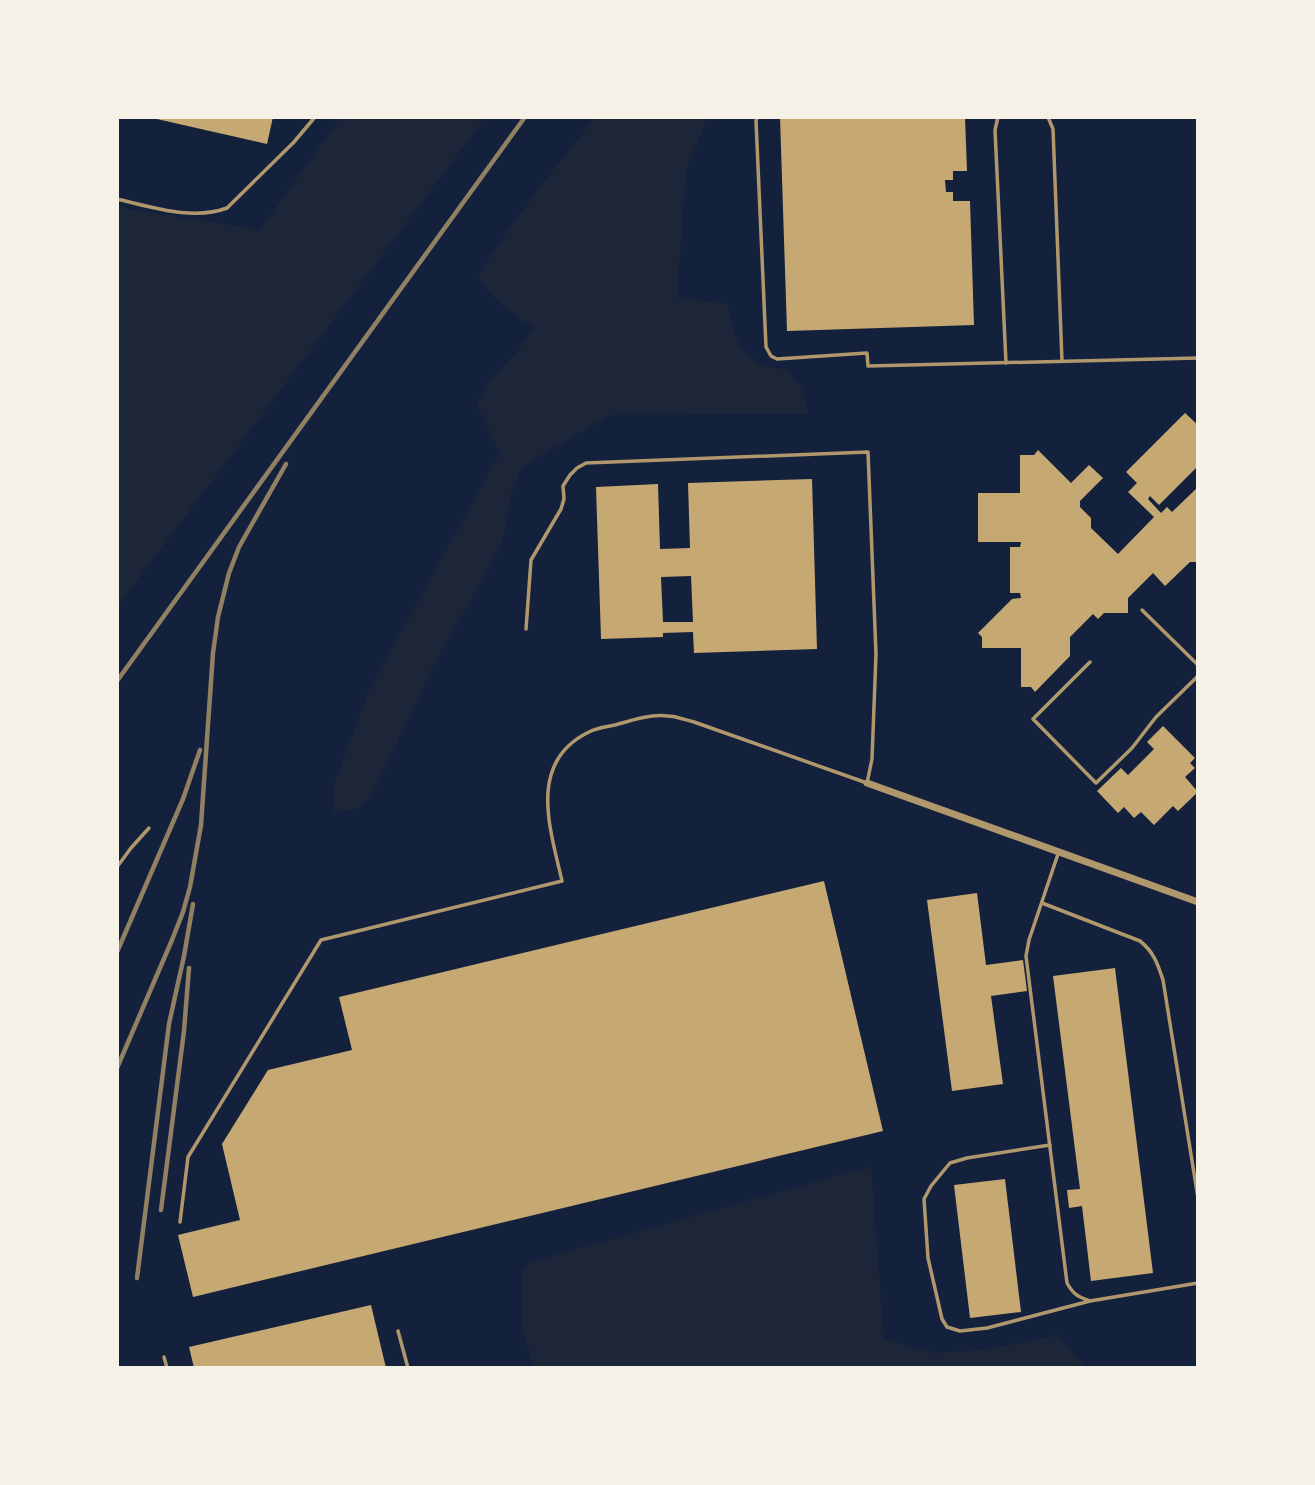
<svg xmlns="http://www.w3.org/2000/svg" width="1315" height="1485" font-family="'Source Sans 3',sans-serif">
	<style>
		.green { fill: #1d2539 }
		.building { fill: #c6a872; fill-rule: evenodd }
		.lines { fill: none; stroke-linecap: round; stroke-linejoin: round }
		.service { stroke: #b1986c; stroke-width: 3.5 }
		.minor { stroke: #b1986c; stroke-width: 7 }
		.rail { stroke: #918062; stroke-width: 4.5 }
	</style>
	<rect width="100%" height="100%" fill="#14213d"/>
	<!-- green -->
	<g class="green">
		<path d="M341 117H486L117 607V207L260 230Z"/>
		<path d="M595 117H708L686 170 677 298 727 304C733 328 738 356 764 366 771 368 780 368 787 369L802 389 808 414 610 415 522 467 512 490 503 539 487 571 436 660 376 787 360 808 334 813 333 787 371 686 500 453 477 405 488 383 518 350 533 328 494 298 478 277C511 220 555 169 595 117Z"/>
		<path d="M871 1166 884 1339 933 1353 985 1350 1058 1335 1086 1368H534L521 1323V1274L530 1262Z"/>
	</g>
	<!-- building -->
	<g class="building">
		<path d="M148 117H273L267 144Z"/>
		<path d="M780 117H965L967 171H953V180H945L946 192H953V201H970L974 325 787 331Z"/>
		<path d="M1185 413 1198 425V466L1159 505 1150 496 1148 499 1161 513 1167 507 1172 512 1198 487V562H1190L1165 586 1153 573 1128 598V613H1104L1098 619 1093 614 1070 637V656L1035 692 1031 687H1021V648H982V637L978 633 1012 599 1021 598 1020 593H1010V547H1020L1021 542H978V493H1020V455H1034L1038 450 1071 483 1089 465 1103 478 1080 501V507L1091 518V528L1118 554 1154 517 1128 492 1137 483 1126 472Z"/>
		<path d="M812 479 817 649 694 653 693 632 663 633V637L601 639 596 487 658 484 660 549 690 548 688 483ZM691 576 693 622H663L661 577Z"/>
		<path d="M1163 726 1195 758 1190 763 1195 768 1185 777 1198 792 1178 811 1173 806 1154 825 1141 812 1134 818 1124 807 1118 813 1097 791 1121 768 1128 775 1154 749 1147 742Z"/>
		<path d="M824 881 883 1131 193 1297 178 1235 240 1220 222 1144 268 1070 352 1050 339 997Z"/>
		<path d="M977 893 986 965 1023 960 1027 991 991 996 1003 1084 952 1091 927 900Z"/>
		<path d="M1115 968 1153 1273 1091 1281 1082 1206 1069 1208 1067 1190 1080 1189 1053 976Z"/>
		<path d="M1005 1179 1021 1312 970 1318 954 1185Z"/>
		<path d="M371 1305 386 1368H194L189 1347Z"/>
	</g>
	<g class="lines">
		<!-- service -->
		<g class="service">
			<path d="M757 117 756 121 766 347 771 356 777 359 867 353 868 366 1198 358"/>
			<path d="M998 117 995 130 1006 363"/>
			<path d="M1048 117 1053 129 1062 361"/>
			<path d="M117 199C152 207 193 221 227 208L294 142 315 117"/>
			<path d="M1142 610 1198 665"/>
			<path d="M1090 662 1033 719 1096 783 1132 748 1156 717 1198 676"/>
			<path d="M1058 854 1029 940 1026 956 1067 1283C1073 1294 1078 1297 1090 1301L1198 1283"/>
			<path d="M117 867 131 848 149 828"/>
			<path d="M1042 903 1140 941C1154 952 1158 965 1163 980L1198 1198"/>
			<path d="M1050 1145 967 1158 950 1163 931 1186 924 1199 928 1258 942 1319 947 1327 960 1331 987 1328 1090 1301"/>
			<path d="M180 1222 188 1157 321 940 562 881C550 828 527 762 589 732 597 728 606 727 615 725 632 720 650 714 668 716 676 716 685 720 694 722L867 783 872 759 876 654 868 452 586 463 577 468 570 475 563 486 564 499 561 509 531 560 526 629"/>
			<path d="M398 1331 408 1368"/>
			<path d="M164 1357 167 1368"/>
		</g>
		<!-- minor -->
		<path class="minor" d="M867 783 1198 902"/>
		<!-- rail -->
		<g class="rail">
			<path d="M117 681 525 117"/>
			<path d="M117 952 183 799 200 750"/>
			<path d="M117 1068 172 940 183 912 190 887 201 825 213 653 218 617 229 573 239 547 286 464"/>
			<path d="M161 1210 184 1031 189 968"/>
			<path d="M137 1278 169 1024 184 956 193 904"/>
		</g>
	</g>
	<!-- border -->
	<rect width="1315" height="1485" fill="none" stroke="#f6f1e7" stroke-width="238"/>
</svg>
